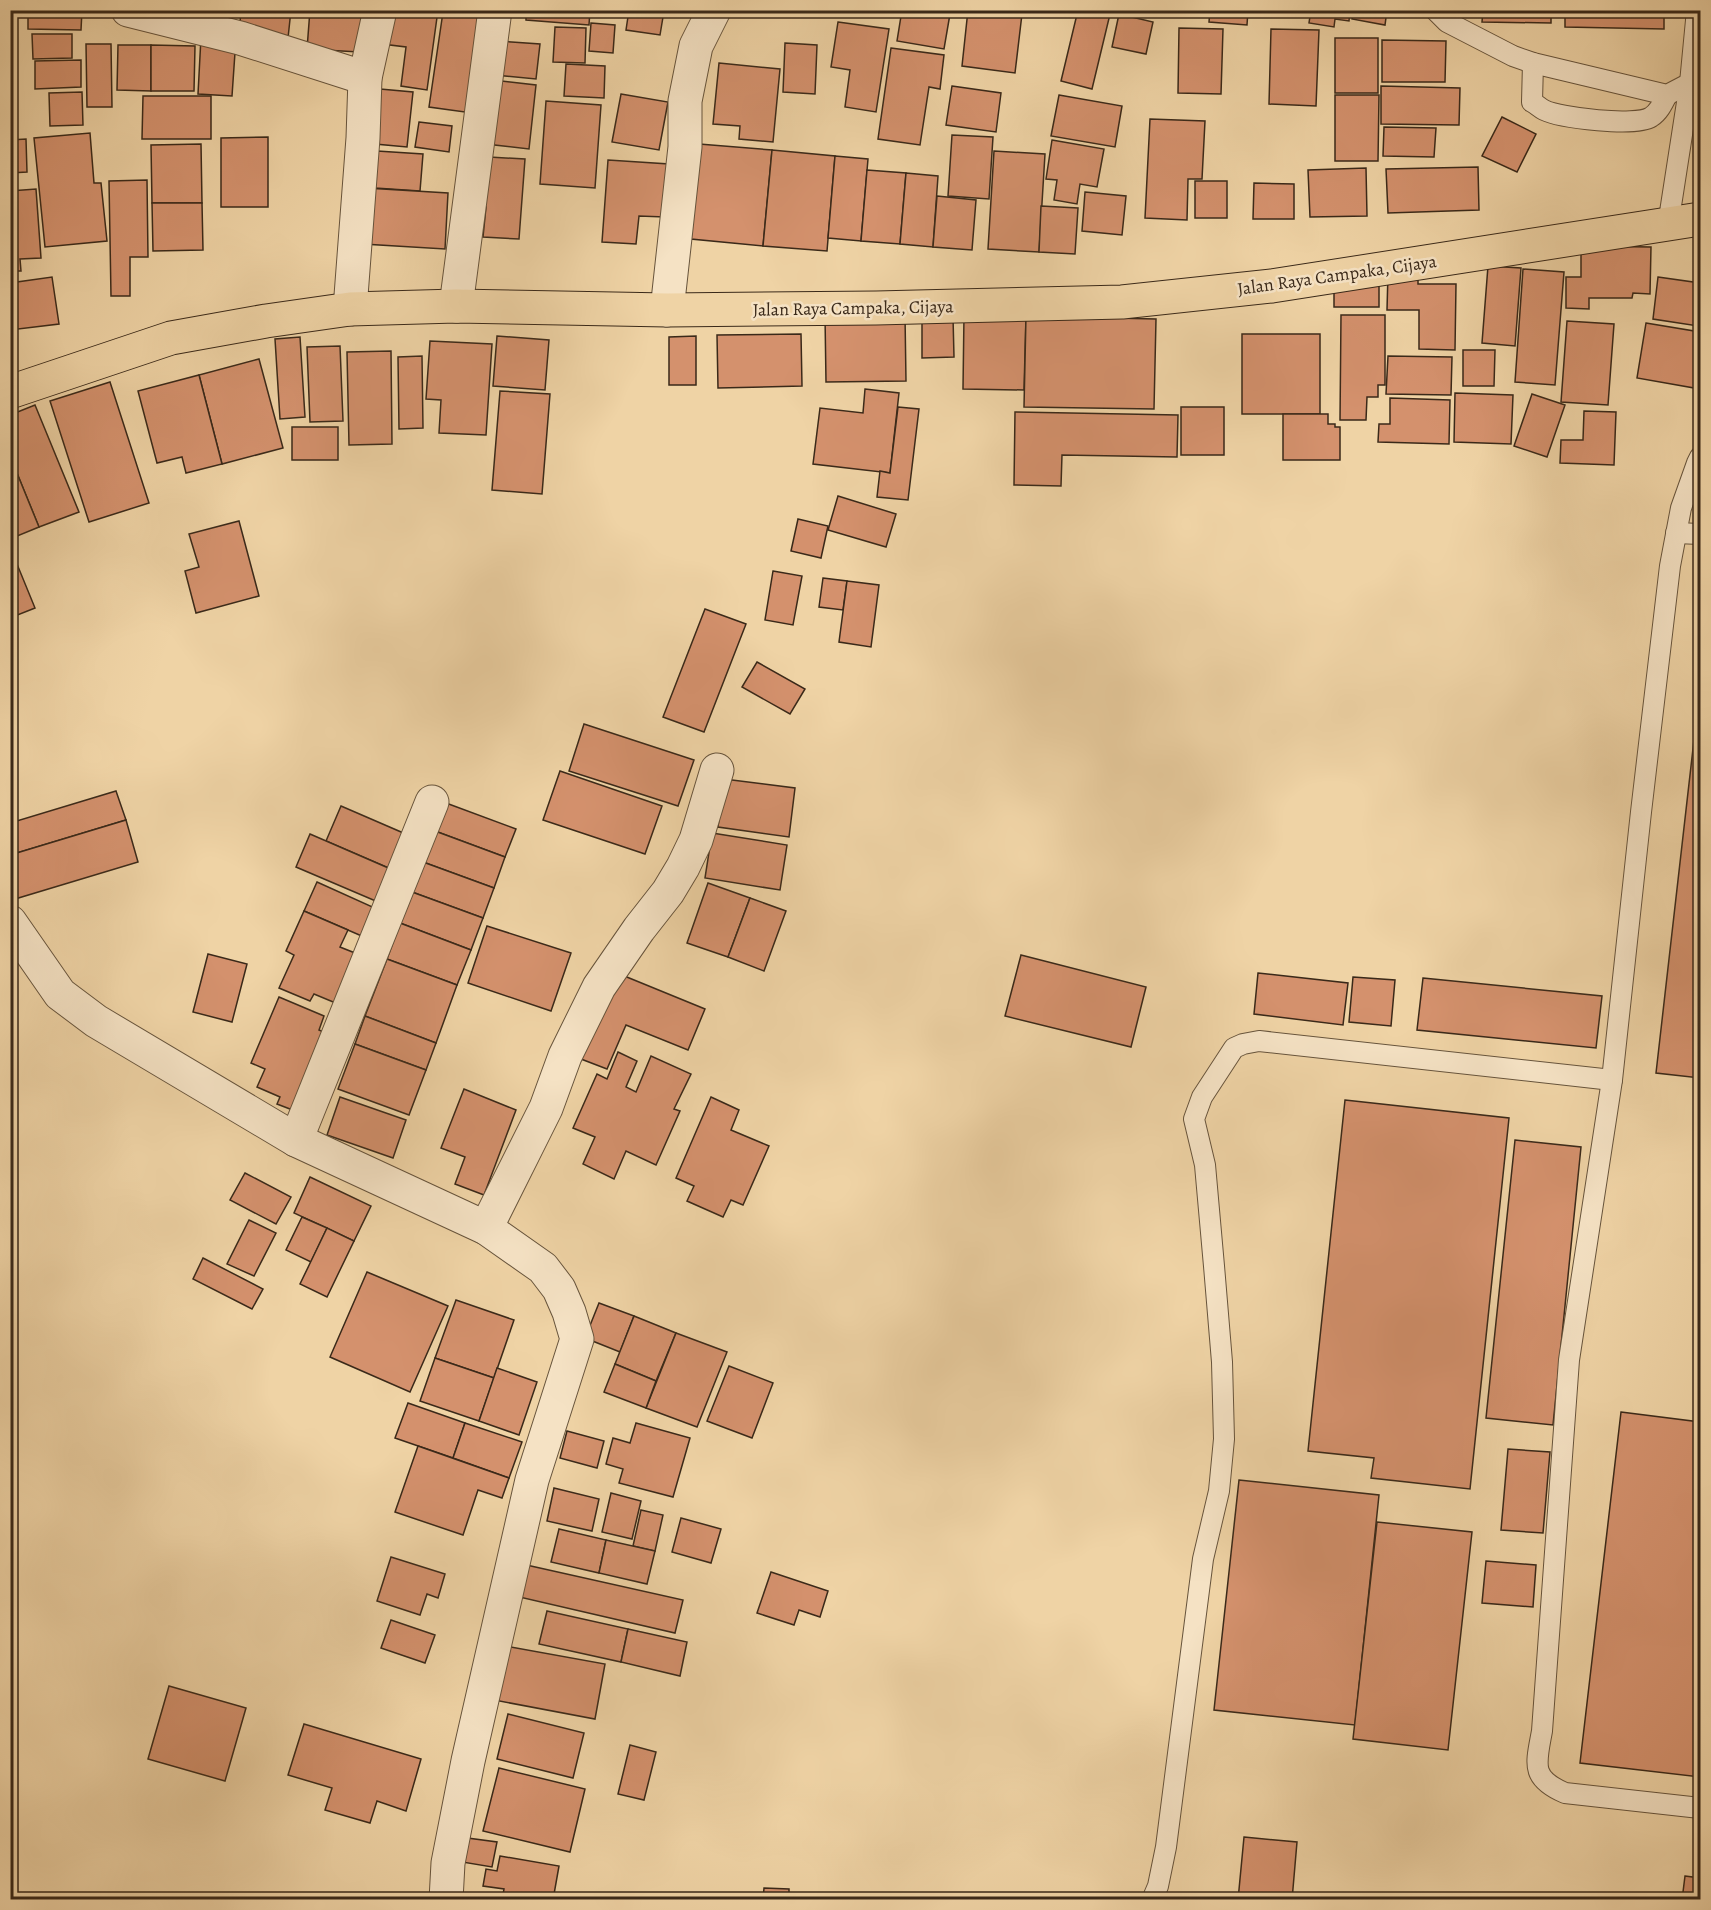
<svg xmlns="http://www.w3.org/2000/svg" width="1711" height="1910" font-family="Alegreya,serif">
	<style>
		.building { fill: #d4916d; stroke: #3a2919; stroke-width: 1.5 }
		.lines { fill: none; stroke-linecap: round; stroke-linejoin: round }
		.lane-casing { stroke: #67543c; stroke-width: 22 }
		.street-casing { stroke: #67543c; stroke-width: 35 }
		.primary-casing { stroke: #3a2919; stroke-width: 35 }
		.lane { stroke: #f5e2c4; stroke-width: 20 }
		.street { stroke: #f5e2c4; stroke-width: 33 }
		.primary { stroke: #efd3a5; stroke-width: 33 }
		.labels { text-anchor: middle; stroke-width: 5; stroke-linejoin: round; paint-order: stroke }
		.street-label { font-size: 18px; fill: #3a2919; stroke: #f5e2c4 }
	</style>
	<rect width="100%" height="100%" fill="#efd3a5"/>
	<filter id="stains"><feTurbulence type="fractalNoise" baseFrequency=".00333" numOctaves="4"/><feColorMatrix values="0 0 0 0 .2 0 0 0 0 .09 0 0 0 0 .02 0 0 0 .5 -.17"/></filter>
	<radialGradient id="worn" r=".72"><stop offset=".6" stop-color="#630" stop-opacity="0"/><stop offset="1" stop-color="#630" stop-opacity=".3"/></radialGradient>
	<!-- building -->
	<g class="building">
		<rect x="10" y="10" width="16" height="6"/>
		<path d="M28 10H82L81 30 28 29Z"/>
		<path d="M195 10H233L231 23Z"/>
		<path d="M241 10H291L288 38 239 35Z"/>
		<path d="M310 10H362L359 52 307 49Z"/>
		<path d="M387 10H438L427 90 401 86 406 47 382 44Z"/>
		<path d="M526 10H590L589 25 526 20Z"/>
		<path d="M629 10 664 11 660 35 626 30Z"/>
		<path d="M902 10H932L950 14 944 49 897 41Z"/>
		<path d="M968 10H996L1022 14 1015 73 962 66Z"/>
		<path d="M1078 10H1111L1092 89 1061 81Z"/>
		<path d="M1210 10H1248L1247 25 1209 22Z"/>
		<path d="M1311 10H1350L1349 21 1335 19 1334 27 1309 23Z"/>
		<path d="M1354 10H1387L1385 25 1352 19Z"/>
		<path d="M1483 10H1551V23L1482 22Z"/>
		<path d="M1565 10H1664V29L1565 27Z"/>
		<path d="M443 12 486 19 472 113 429 107Z"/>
		<path d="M1119 14 1153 22 1146 54 1112 47Z"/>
		<path d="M838 22 889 29 876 112 845 107 850 70 831 67Z"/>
		<path d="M591 23 615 25 613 53 589 51Z"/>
		<path d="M555 27 586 28 585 63 553 62Z"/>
		<path d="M1179 28 1223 29 1221 94 1178 93Z"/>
		<path d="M1271 29 1319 30 1316 106 1269 104Z"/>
		<path d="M32 34H72V58L33 59Z"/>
		<path d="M201 37 236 38 232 96 198 94Z"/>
		<rect x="1335" y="38" width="43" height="55"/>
		<path d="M1382 40 1446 41 1445 82H1382Z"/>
		<path d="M498 41 540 44 536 79 495 75Z"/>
		<path d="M785 43 817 45 815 94 783 92Z"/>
		<path d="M86 44H111L112 107H87Z"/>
		<path d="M118 45H151V91L117 90Z"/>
		<path d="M151 45 195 46 194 91H151Z"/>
		<path d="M891 48 944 55 940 89 929 87 920 145 878 139Z"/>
		<path d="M81 60V87L35 89V61Z"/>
		<path d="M719 63 780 69 773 142 739 139 740 126 713 124Z"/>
		<path d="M566 64 605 66 604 98 564 96Z"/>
		<path d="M493 80 536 85 529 149 486 144Z"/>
		<path d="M952 86 1001 93 996 132 946 125Z"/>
		<path d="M1381 86 1460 88 1459 125 1381 124Z"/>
		<path d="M380 89 413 92 407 147 375 144Z"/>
		<path d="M82 92 83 125 50 126 49 93Z"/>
		<path d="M621 94 668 102 659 150 612 142Z"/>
		<path d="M1059 95 1122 106 1115 147 1051 136Z"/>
		<path d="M1335 95H1379L1378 161H1335Z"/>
		<path d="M143 96H211V139H142Z"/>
		<path d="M546 101 601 105 595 188 540 184Z"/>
		<path d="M1502 117 1536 134 1517 172 1482 156Z"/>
		<path d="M1150 119 1205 121 1202 179H1188L1187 220 1145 218Z"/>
		<path d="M419 122 452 126 449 152 415 147Z"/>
		<path d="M1384 127 1436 128 1434 157 1383 156Z"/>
		<path d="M90 133 94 183H101L107 241 45 247 34 138Z"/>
		<path d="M952 135 993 137 989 199 948 196Z"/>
		<path d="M268 137V207H221V138Z"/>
		<path d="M26 139 27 172 10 173V140Z"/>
		<path d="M1052 140 1104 149 1097 187 1080 184 1077 204 1054 200 1057 180 1046 179Z"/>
		<path d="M201 144 202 203H152L151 145Z"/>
		<path d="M699 144 772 150 763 246 691 239Z"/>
		<path d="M772 150 835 156 827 251 763 246Z"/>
		<path d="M377 151 423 154 420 191 375 188Z"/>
		<path d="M994 151 1045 154 1039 252 988 249Z"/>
		<path d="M835 156 868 159 861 241 828 238Z"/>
		<path d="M489 157 525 159 519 239 483 237 486 207H474Z"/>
		<path d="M608 160 669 164 665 217 639 216 636 244 602 242Z"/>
		<path d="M1478 167 1479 210 1388 213 1386 169Z"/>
		<path d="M1366 168 1367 216 1310 217 1308 170Z"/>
		<path d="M867 170 906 173 900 244 861 241Z"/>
		<path d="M906 173 938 176 933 247 900 244Z"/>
		<path d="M147 180 148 257H130V296H111L109 181Z"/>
		<rect x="1195" y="181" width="32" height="37"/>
		<path d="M1254 183 1294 184V219H1253Z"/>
		<path d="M366 188 448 193 445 249 363 244Z"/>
		<path d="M36 189 41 258 20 259 21 271H10V191Z"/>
		<path d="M1085 192 1126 196 1122 235 1082 231Z"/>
		<path d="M937 196 976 200 972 250 933 247Z"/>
		<path d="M152 203H202L203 250 153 251Z"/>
		<path d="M1041 206 1078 208 1075 254 1039 252Z"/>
		<path d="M1581 246 1651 247 1650 294 1633 293 1632 298H1589V309L1566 308V277H1581Z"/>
		<path d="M1488 266 1521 268 1515 346 1482 343Z"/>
		<path d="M1523 269 1564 272 1555 385 1515 382Z"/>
		<path d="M1388 273H1418V284H1456L1455 350 1419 349V310H1387Z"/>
		<path d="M52 277 59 324 10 330V283Z"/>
		<path d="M1658 277 1700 283V306L1698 326 1653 319Z"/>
		<rect x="1334" y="278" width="45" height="29"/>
		<path d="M905 315 906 381 826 382 825 316Z"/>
		<path d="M964 315 1026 316 1024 390 963 389Z"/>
		<path d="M1341 315H1385V385H1378V397H1367L1366 420H1340Z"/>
		<path d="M1026 316 1156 319 1154 409 1024 407Z"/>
		<path d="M922 317H953L954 357 922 358Z"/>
		<path d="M1567 321 1614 324 1608 405 1561 402Z"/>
		<path d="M1646 323 1700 332V389L1637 378Z"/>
		<path d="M801 334 802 386 718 388 717 335Z"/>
		<rect x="1242" y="334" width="78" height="80"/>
		<path d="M497 336 549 340 545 390 493 386Z"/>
		<path d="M696 336V385H669V337Z"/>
		<path d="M300 337 305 417 280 419 275 339Z"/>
		<path d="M430 341 492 344 486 435 439 433 441 400 426 399Z"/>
		<path d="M340 346 343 421 310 422 307 347Z"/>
		<path d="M1463 350H1495L1494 386H1463Z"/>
		<path d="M391 351 392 444 349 445 347 352Z"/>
		<path d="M422 356 423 428 399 429 398 357Z"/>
		<path d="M1388 356 1452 357 1451 395 1386 394Z"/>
		<path d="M259 359 283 448 222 464 199 375Z"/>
		<path d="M199 375 222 464 186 473 182 457 157 463 138 391Z"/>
		<path d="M110 382 149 503 89 522 50 401Z"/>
		<path d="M865 389 899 393 890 473 813 464 820 408 863 413Z"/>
		<path d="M500 391 550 394 542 494 492 490Z"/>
		<path d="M1455 393 1513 395 1511 444 1454 442Z"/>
		<path d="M1532 394 1565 405 1547 457 1514 446Z"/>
		<path d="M1390 398 1450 400 1449 444 1378 442 1379 424H1390Z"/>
		<path d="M35 405 79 512 39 527 10 456V415Z"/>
		<path d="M898 407 919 409 908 500 877 497 880 471 890 473Z"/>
		<rect x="1181" y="407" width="43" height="48"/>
		<path d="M1584 411 1616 412 1614 465 1560 463 1561 440H1583Z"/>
		<path d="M1015 412 1178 415 1177 457 1062 455 1061 486 1014 485Z"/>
		<path d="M1283 414H1328V424H1335V427H1340V460H1283Z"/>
		<rect x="292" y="427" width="46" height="33"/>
		<path d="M10 456 39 527 10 539Z"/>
		<path d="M838 496 896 514 886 547 828 530Z"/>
		<path d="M798 519 828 526 821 558 791 551Z"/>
		<path d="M239 521 259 596 196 613 185 571 199 567 189 534Z"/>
		<path d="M10 547 35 608 10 618Z"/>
		<path d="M773 571 802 576 793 625 765 620Z"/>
		<path d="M823 578 847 581 843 610 819 607Z"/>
		<path d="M847 581 879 585 871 647 839 642Z"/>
		<path d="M705 609 746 624 704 732 663 717Z"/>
		<path d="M757 662 805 689 790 714 742 687Z"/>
		<path d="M1699 696H1700V1078L1656 1073Z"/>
		<path d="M584 724 694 760 678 806 569 771Z"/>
		<path d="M560 771 662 806 645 854 543 820Z"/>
		<path d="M724 779 795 788 789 837 718 827Z"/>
		<path d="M116 791 126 820 10 855V823Z"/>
		<path d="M446 803 516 829 505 857 435 831Z"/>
		<path d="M341 806 408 835 393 870 326 841Z"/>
		<path d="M126 820 138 862 15 899 10 884V855Z"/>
		<path d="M435 831 505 857 494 888 423 862Z"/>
		<path d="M712 833 787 845 780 890 705 878Z"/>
		<path d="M310 834 393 870 378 902 296 867Z"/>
		<path d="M423 862 494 888 483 918 412 892Z"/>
		<path d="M317 882 377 909 364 937 304 911Z"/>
		<path d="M708 883 750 898 728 957 687 943Z"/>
		<path d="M412 892 483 918 471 950 400 923Z"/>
		<path d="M750 898 786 911 764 971 728 957Z"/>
		<path d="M304 911 348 930 340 947 360 955 338 1004 314 994 310 1001 279 988 294 955 286 951Z"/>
		<path d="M400 923 471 950 457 985 387 959Z"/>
		<path d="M487 926 571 953 551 1011 468 983Z"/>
		<path d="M208 954 247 964 232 1022 193 1012Z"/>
		<path d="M1021 955 1146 987 1131 1047 1005 1016Z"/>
		<path d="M387 959 457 985 436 1043 365 1016Z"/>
		<path d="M617 973 705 1009 688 1050 626 1025 607 1069 581 1059Z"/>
		<path d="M1258 973 1348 983 1343 1025 1254 1014Z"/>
		<path d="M1353 977 1395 980 1391 1026 1349 1022Z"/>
		<path d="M1423 978 1602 996 1596 1048 1417 1030Z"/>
		<path d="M279 997 324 1016 319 1030 336 1037 303 1114 277 1104 280 1097 257 1087 265 1069 251 1063Z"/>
		<path d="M365 1016 436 1043 426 1070 355 1044Z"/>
		<path d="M355 1044 426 1070 409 1115 338 1089Z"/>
		<path d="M618 1052 637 1061 626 1087 636 1092 651 1056 691 1074 674 1109 680 1111 656 1165 626 1151 614 1179 583 1164 595 1137 573 1128 597 1074 607 1079Z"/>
		<path d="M464 1089 516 1110 484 1195 455 1184 465 1157 441 1148Z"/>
		<path d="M340 1097 406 1120 393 1158 327 1135Z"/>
		<path d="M711 1097 739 1110 731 1130 769 1146 743 1205 731 1200 723 1217 687 1201 694 1186 676 1178Z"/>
		<path d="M1345 1100 1509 1118 1470 1489 1371 1478 1374 1458 1308 1451Z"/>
		<path d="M1515 1140 1581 1147 1553 1425 1486 1418Z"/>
		<path d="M245 1173 291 1197 276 1224 230 1200Z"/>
		<path d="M310 1177 371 1206 354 1241 294 1213Z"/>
		<path d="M302 1217 327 1228 311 1262 286 1250Z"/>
		<path d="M249 1220 276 1233 254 1276 227 1264Z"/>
		<path d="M327 1228 354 1241 327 1297 300 1284Z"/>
		<path d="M203 1258 263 1289 252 1309 193 1279Z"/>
		<path d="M367 1272 448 1306 410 1392 330 1357Z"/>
		<path d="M456 1300 514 1320 494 1378 435 1358Z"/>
		<path d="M599 1303 634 1316 620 1352 585 1338Z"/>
		<path d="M634 1316 676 1333 656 1381 615 1364Z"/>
		<path d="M676 1333 727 1352 697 1427 646 1408Z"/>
		<path d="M435 1358 494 1378 479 1421 420 1401Z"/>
		<path d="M615 1364 656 1381 646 1408 604 1392Z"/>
		<path d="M729 1366 773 1383 752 1438 707 1421Z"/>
		<path d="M497 1368 537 1382 519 1435 479 1421Z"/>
		<path d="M408 1403 465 1423 453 1458 395 1438Z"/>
		<path d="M1621 1412 1700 1422V1777L1580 1763Z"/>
		<path d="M465 1423 522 1442 509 1478 453 1458Z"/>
		<path d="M636 1423 690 1438 673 1497 619 1483 623 1469 606 1464 613 1438 630 1443Z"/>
		<path d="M567 1431 604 1441 597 1468 560 1458Z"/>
		<path d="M418 1446 509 1478 502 1498 478 1490 463 1535 395 1512Z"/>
		<path d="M1508 1449 1550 1452 1543 1533 1501 1530Z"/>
		<path d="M1239 1480 1379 1495 1355 1725 1214 1710Z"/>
		<path d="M554 1488 599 1499 592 1531 547 1521Z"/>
		<path d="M611 1493 641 1501 632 1539 602 1532Z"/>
		<path d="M641 1510 663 1515 655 1551 633 1546Z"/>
		<path d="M681 1518 721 1529 711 1563 672 1552Z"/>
		<path d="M1377 1522 1472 1532 1448 1750 1353 1739Z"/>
		<path d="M559 1529 606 1540 599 1573 551 1562Z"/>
		<path d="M606 1540 655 1551 647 1584 599 1573Z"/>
		<path d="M391 1557 445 1574 438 1598 427 1594 420 1615 377 1601Z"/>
		<path d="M1486 1561 1536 1565 1533 1607 1482 1603Z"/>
		<path d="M522 1564 683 1600 675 1633 515 1596Z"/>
		<path d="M771 1572 828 1591 820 1617 799 1610 794 1625 757 1613Z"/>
		<path d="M547 1611 628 1629 621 1662 539 1644Z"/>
		<path d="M391 1620 435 1635 425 1663 381 1648Z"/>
		<path d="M628 1629 687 1642 680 1676 621 1662Z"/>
		<path d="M505 1646 605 1664 595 1719 494 1700Z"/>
		<path d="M169 1686 246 1708 225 1781 148 1759Z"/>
		<path d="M508 1714 584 1733 573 1778 497 1759Z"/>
		<path d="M304 1724 421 1759 406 1811 377 1801 370 1823 325 1810 332 1788 288 1775Z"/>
		<path d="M630 1745 656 1752 644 1800 618 1794Z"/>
		<path d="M499 1768 585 1789 570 1852 483 1831Z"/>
		<path d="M460 1837 497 1842 492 1867 456 1861Z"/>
		<path d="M1244 1837 1297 1842 1292 1900H1238Z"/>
		<path d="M500 1856 559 1866 553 1900H502L504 1889 483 1886 486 1869 497 1871Z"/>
		<path d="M1685 1876 1700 1878V1900H1682Z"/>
		<path d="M764 1888 789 1889V1900H763Z"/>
	</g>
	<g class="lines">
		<defs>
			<g id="lane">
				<path d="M1435 10 1447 22 1513 56 1533 63 1667 95 1690 83"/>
				<path d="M1533 63 1532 102C1536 104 1540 108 1544 110 1560 118 1636 127 1651 117 1659 112 1663 103 1667 95"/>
				<path d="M1668 225 1690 83 1697 10"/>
				<path d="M1700 457 1697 463 1681 508 1670 566 1641 812 1612 1080 1569 1360 1542 1731C1536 1764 1530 1778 1565 1793L1700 1808"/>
				<path d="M1676 533 1700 534"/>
				<path d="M1152 1900 1158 1886 1166 1847 1203 1559 1219 1491 1224 1439 1222 1362 1214 1266 1205 1165 1194 1119 1202 1097 1234 1048 1243 1044 1259 1041 1612 1080"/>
			</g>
			<g id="street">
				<path d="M128 10 240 38 365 78"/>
				<path d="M456 306 495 10"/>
				<path d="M350 309 363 138 365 78 380 10"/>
				<path d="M667 310 685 147V101L696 46 714 10"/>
				<path d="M10 922 60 994 96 1021 296 1140 486 1228 543 1268 559 1289 569 1312 577 1339 532 1480 468 1761 448 1863 446 1900"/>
				<path d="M296 1140 432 802"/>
				<path d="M486 1228 546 1108 565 1056 599 987 639 929 668 892 683 867 696 840 717 770"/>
			</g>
			<path id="primary" d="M10 392 171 338 266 321 350 309 456 306 667 310 876 308 1122 302 1272 286 1700 219"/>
		</defs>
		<!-- lane casing -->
		<use href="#lane" class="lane-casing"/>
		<!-- street casing -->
		<use href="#street" class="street-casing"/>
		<!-- primary casing -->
		<use href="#primary" class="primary-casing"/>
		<!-- lane -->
		<use href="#lane" class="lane"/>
		<!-- street -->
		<use href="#street" class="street"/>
		<!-- primary -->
		<use href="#primary" class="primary"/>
	</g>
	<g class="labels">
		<!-- street labels -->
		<g class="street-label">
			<text transform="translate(1337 275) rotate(-8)" y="6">Jalan Raya Campaka, Cijaya</text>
			<text transform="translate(853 308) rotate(-1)" y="6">Jalan Raya Campaka, Cijaya</text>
		</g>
	</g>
	<!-- margin -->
	<rect width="1711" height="1910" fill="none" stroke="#efd3a5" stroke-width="36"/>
	<rect x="12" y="12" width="1687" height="1886" fill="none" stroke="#3a2919" stroke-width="3"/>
	<rect x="18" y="18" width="1675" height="1874" fill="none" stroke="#3a2919" stroke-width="1.5"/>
	<rect width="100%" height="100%" filter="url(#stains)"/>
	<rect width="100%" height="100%" fill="url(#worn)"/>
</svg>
